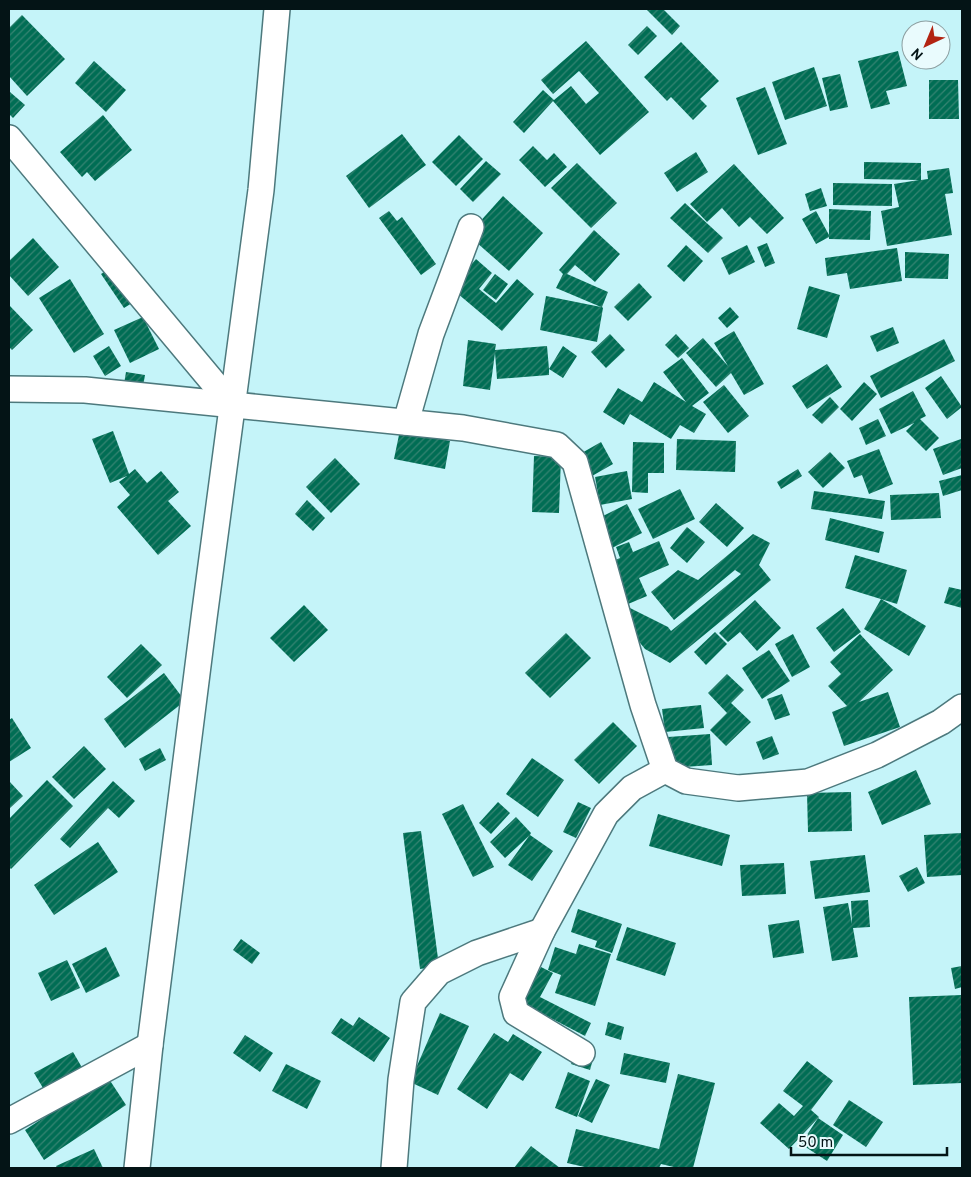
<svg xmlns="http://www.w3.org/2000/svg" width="971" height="1177" font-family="Overpass,sans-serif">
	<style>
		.building { fill: url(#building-hatch) }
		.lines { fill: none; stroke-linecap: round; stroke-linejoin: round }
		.minor-casing { stroke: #4d797d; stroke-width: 28 }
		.minor { stroke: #fff; stroke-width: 25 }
	</style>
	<defs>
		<pattern id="building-hatch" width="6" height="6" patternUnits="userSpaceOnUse" patternTransform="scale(1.25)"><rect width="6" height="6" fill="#006d54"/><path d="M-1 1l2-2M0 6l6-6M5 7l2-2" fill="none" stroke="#368472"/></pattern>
	</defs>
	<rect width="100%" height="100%" fill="#c5f4f9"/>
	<!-- building -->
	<g class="building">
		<path d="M646 9H663L680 26 672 35Z"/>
		<path d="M22 15 65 59 27 96 9 76V28Z"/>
		<path d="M647 26 657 36 638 55 628 45Z"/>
		<path d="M586 41 649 112 600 155 553 101 524 133 513 122 543 90 554 100 571 86 586 104 599 93 579 71 553 94 541 80Z"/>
		<path d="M681 42 719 81 700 99 707 106 693 120 671 97 667 101 644 77Z"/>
		<path d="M898 51 907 86 886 91 890 104 871 109 858 61Z"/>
		<path d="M94 61 126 90 106 112 75 83Z"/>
		<path d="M814 67 827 106 785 120 772 82Z"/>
		<path d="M840 74 848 107 830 111 822 78Z"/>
		<path d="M929 80H958L959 119H929Z"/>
		<path d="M765 87 787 144 758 155 736 98Z"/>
		<path d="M10 92 25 105 13 118 9 114Z"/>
		<path d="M103 115 132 150 95 181 87 172 82 177 60 152Z"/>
		<path d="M402 134 426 165 369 208 346 176Z"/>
		<path d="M459 135 483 159 456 186 432 162Z"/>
		<path d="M533 146 547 160 554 153 567 167 545 187 519 160Z"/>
		<path d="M696 152 708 172 677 192 664 173Z"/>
		<path d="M486 161 501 174 473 202 460 189Z"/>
		<path d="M864 162 921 163V180L928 179 927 171 949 168 953 193 945 194 952 235 887 246 881 211 899 207 894 184 919 180 864 179Z"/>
		<path d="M577 163 617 203 591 228 551 188Z"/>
		<path d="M734 164 784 218 767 234 750 217 739 227 722 208 707 222 690 204Z"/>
		<path d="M833 183 892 184V206L833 205Z"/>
		<path d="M821 188 827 206 810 211 805 194Z"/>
		<path d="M503 196 543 233 509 271 468 235Z"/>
		<path d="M685 203 723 238 708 253 670 218Z"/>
		<path d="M829 209 871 211 870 240 829 239V237L816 244 802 219 816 211 829 235Z"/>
		<path d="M389 211 397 221 402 217 436 264 421 275 379 218Z"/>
		<path d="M594 230 620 254 595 282 575 265 567 274 608 292 602 307 603 308 597 342 540 330 546 296 601 307 556 288 563 274 559 270Z"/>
		<path d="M33 238 59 267 28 296 9 275V261Z"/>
		<path d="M767 243 775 263 765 267 757 247Z"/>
		<path d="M686 245 703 261 684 282 667 266Z"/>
		<path d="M747 245 755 262 729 275 721 258Z"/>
		<path d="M897 248 902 281 850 289 847 273 827 276 825 258Z"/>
		<path d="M905 252 949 254 948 279 905 278Z"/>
		<path d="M476 259 492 273 479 289 496 303 517 279 534 294 502 331 451 288Z"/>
		<path d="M114 265 137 300 124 308 101 274Z"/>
		<path d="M495 274 508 284 496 300 483 290Z"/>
		<path d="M70 279 104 334 74 353 39 298Z"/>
		<path d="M639 283 652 297 628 321 614 307Z"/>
		<path d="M809 286 840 295 827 338 797 329Z"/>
		<path d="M9 305 33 330 12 350 9 347Z"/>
		<path d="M730 307 739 317 727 328 718 318Z"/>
		<path d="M143 317 159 349 130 363 114 330Z"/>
		<path d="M893 327 899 343 877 352 870 336Z"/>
		<path d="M734 331 764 384 744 395 731 373 716 387 686 353 703 338 728 366 714 343Z"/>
		<path d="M610 334 625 350 606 368 591 352Z"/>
		<path d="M676 334 689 348 678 358 665 345Z"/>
		<path d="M944 339 955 361 881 398 870 376Z"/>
		<path d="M468 340 496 344 495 350 547 346 549 369 563 346 577 356 563 378 549 369V375L497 379 495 353 490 390 463 386Z"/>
		<path d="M109 346 121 366 105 376 93 356Z"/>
		<path d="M682 358 709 393 692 406 706 414 694 433 680 425 671 439 630 414 624 425 603 412 618 388 642 402 654 382 686 402 663 372Z"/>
		<path d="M827 364 842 387 807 409 792 386Z"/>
		<path d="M126 372 145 375 142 392 123 390Z"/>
		<path d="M941 376 962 407 947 419 925 388Z"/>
		<path d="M864 382 877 394 852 421 840 409Z"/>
		<path d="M724 385 749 416 728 433 703 402Z"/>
		<path d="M913 391 926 416 920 419 939 438 926 451 906 431 914 423 891 434 879 409Z"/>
		<path d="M830 397 839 407 822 424 812 415Z"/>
		<path d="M878 419 886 436 866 445 859 428Z"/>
		<path d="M400 430 450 441 445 469 394 459Z"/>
		<path d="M113 431 129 474 135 469 147 483 161 471 179 492 168 501 191 526 158 555 117 507 130 495 119 482 127 476 110 483 92 439Z"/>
		<path d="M677 439 736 441 735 472 676 470Z"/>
		<path d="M961 439 962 444V468L943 475 933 449Z"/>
		<path d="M601 442 613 464 592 476 580 454Z"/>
		<path d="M633 442 664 443V473H648V493L632 492Z"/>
		<path d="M879 449 893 484 869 494 862 475 854 478 847 461Z"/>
		<path d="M830 452 845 468 823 488 808 472Z"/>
		<path d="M534 456 561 457 559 513 532 512Z"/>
		<path d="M335 458 360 484 331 513 306 487Z"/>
		<path d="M798 469 802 476 781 489 777 482Z"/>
		<path d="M627 471 632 499 600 505 595 477Z"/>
		<path d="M962 475V490L943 496 939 481Z"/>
		<path d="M680 489 695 519 653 539 638 509Z"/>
		<path d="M814 491 885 501 882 519 811 509Z"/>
		<path d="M939 493 941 518 891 520 890 495Z"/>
		<path d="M307 500 325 518 313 531 295 514Z"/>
		<path d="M716 503 744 528 727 547 699 522Z"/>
		<path d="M627 504 642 533 604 552 589 523Z"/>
		<path d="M830 518 884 532 879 553 825 540Z"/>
		<path d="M687 527 705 542 687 563 670 548Z"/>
		<path d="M753 534 770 543 759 565 771 580 670 663 645 649 623 622 630 608 668 627 671 631 741 574 735 570 674 620 651 592 678 570 700 581 698 580Z"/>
		<path d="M659 541 669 565 639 578 647 596 621 607 603 565 620 558 616 547 629 542 633 552Z"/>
		<path d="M855 555 907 570 897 604 845 588Z"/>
		<path d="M949 587 962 590V608L944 603Z"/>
		<path d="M881 599 926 626 909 656 864 629Z"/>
		<path d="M755 600 781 628 757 651 740 632 728 642 719 633Z"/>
		<path d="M304 605 328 630 294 662 270 638Z"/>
		<path d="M843 608 861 632 834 652 816 628Z"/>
		<path d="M715 632 727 644 706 665 694 652Z"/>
		<path d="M566 633 591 658 550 698 525 673Z"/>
		<path d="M793 634 810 667 792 677 775 644Z"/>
		<path d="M860 634 893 670 859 702 888 692 900 727 844 746 832 712 847 706 828 686 841 674 830 662Z"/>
		<path d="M141 644 162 665 127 698 107 677Z"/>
		<path d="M769 650 790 681 762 699 742 668Z"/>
		<path d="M164 673 185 701 125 748 104 719Z"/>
		<path d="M727 674 744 690 731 703 751 722 726 746 710 730 727 713 708 693Z"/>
		<path d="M782 694 790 715 775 720 767 699Z"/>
		<path d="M701 705 704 728 665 732 662 709Z"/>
		<path d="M12 718 31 748 9 762V720Z"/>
		<path d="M613 722 637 746 599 784 574 760Z"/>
		<path d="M710 734 712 765 670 768 668 737Z"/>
		<path d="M772 736 779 754 763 760 756 742Z"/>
		<path d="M84 746 106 769 74 799 52 777Z"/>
		<path d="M160 748 166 760 145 771 139 759Z"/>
		<path d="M532 758 564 780 538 817 506 794Z"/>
		<path d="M916 770 931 804 882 825 868 792Z"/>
		<path d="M47 780 73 806 11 869 9 867V819Z"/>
		<path d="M9 781 23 796 9 809Z"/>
		<path d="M113 781 135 801 119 818 108 808 70 848 60 839Z"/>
		<path d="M851 792 852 831 808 832 807 793Z"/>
		<path d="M498 802 510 813 491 834 479 823Z"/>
		<path d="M578 802 591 808 576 838 563 832Z"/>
		<path d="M463 804 494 867 473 877 442 814Z"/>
		<path d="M658 814 730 835 722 866 649 846Z"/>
		<path d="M516 817 531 833 530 835 553 851 532 881 508 865 529 836 505 858 490 842Z"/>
		<path d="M421 831 439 966 420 969 403 833Z"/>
		<path d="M962 833V875L927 877 924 835Z"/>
		<path d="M98 842 118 872 54 915 34 885Z"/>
		<path d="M865 855 870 892 815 899 810 861Z"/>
		<path d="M784 863 786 894 742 896 740 865Z"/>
		<path d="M917 867 925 883 908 892 899 876Z"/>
		<path d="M868 900 870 927 853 928 858 957 832 961 823 907 848 903 852 924 851 901Z"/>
		<path d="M578 909 622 924 612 953 595 947 597 941 571 932Z"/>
		<path d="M799 920 804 953 773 958 768 925Z"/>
		<path d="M627 927 676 943 665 976 616 960Z"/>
		<path d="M241 939 260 953 252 964 233 950Z"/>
		<path d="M579 944 611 954 595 1006 555 993 561 975 548 970 555 947 576 954Z"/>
		<path d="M106 947 120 976 86 993 72 964Z"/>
		<path d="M67 960 80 988 51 1001 38 973Z"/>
		<path d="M962 966V987L955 989 951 968Z"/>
		<path d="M541 967 553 973 540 997 591 1023 585 1036 522 1003Z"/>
		<path d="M962 995V1083L913 1085 909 997Z"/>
		<path d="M440 1013 469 1026 438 1095 410 1082Z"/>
		<path d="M359 1017 390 1038 374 1062 331 1033 341 1018 353 1026Z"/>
		<path d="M608 1022 624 1027 621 1040 605 1035Z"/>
		<path d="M494 1033 508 1042 513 1034 542 1052 523 1081 510 1073 487 1109 457 1089Z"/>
		<path d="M245 1035 273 1053 260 1072 233 1053Z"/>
		<path d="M576 1047 595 1052 590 1070 571 1064Z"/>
		<path d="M73 1052 84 1071 46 1093 34 1073Z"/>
		<path d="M624 1053 670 1063 666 1083 620 1074Z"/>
		<path d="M807 1061 833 1081 811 1110 819 1117 789 1149 760 1123 779 1103 794 1116 803 1106 783 1091Z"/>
		<path d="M286 1064 321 1081 307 1109 272 1091Z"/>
		<path d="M568 1072 590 1081 577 1117 555 1108Z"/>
		<path d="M678 1074 715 1083 693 1168H678L661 1164 659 1168H589L567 1163 576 1129 659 1149Z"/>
		<path d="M107 1076 126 1105 44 1160 25 1130Z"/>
		<path d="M596 1079 610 1085 592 1123 578 1116Z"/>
		<path d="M849 1100 883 1122 866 1147 833 1125Z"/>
		<path d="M818 1118 843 1135 827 1161 801 1144Z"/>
		<path d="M531 1146 560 1168H514Z"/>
		<path d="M94 1149 103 1168H57L56 1166Z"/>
	</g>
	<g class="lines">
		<defs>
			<g id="minor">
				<path d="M9 138 233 406"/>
				<path d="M9 389 85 390 463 428 557 445 575 462 643 705 665 770 686 781 738 788 808 782 877 755 941 722 962 707"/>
				<path d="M406 422 431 334 471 227"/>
				<path d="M582 1053 516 1013 512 997 542 931 606 814 632 788 665 770"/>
				<path d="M9 1121 150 1045"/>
				<path d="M137 1168 150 1045 204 618 261 190 277 9"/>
				<path d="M394 1168 401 1080 413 1002 439 972 477 953 542 931"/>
			</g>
		</defs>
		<!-- minor casing -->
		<use href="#minor" class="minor-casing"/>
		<!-- minor -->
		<use href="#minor" class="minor"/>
	</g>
	<!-- border -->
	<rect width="971" height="1177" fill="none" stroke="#041416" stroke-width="20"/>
	<!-- north arrow -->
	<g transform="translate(926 45) rotate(224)"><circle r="24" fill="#e9fbfd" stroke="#8d9fa1"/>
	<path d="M0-4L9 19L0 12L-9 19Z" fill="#b22412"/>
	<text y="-8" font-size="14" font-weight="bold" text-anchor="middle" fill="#041416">N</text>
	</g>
	<!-- scale -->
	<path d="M791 1147v8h156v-8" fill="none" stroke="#041416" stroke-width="2.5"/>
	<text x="798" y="1147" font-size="15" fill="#041416" stroke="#e9fbfd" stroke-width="4" paint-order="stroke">50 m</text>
</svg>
